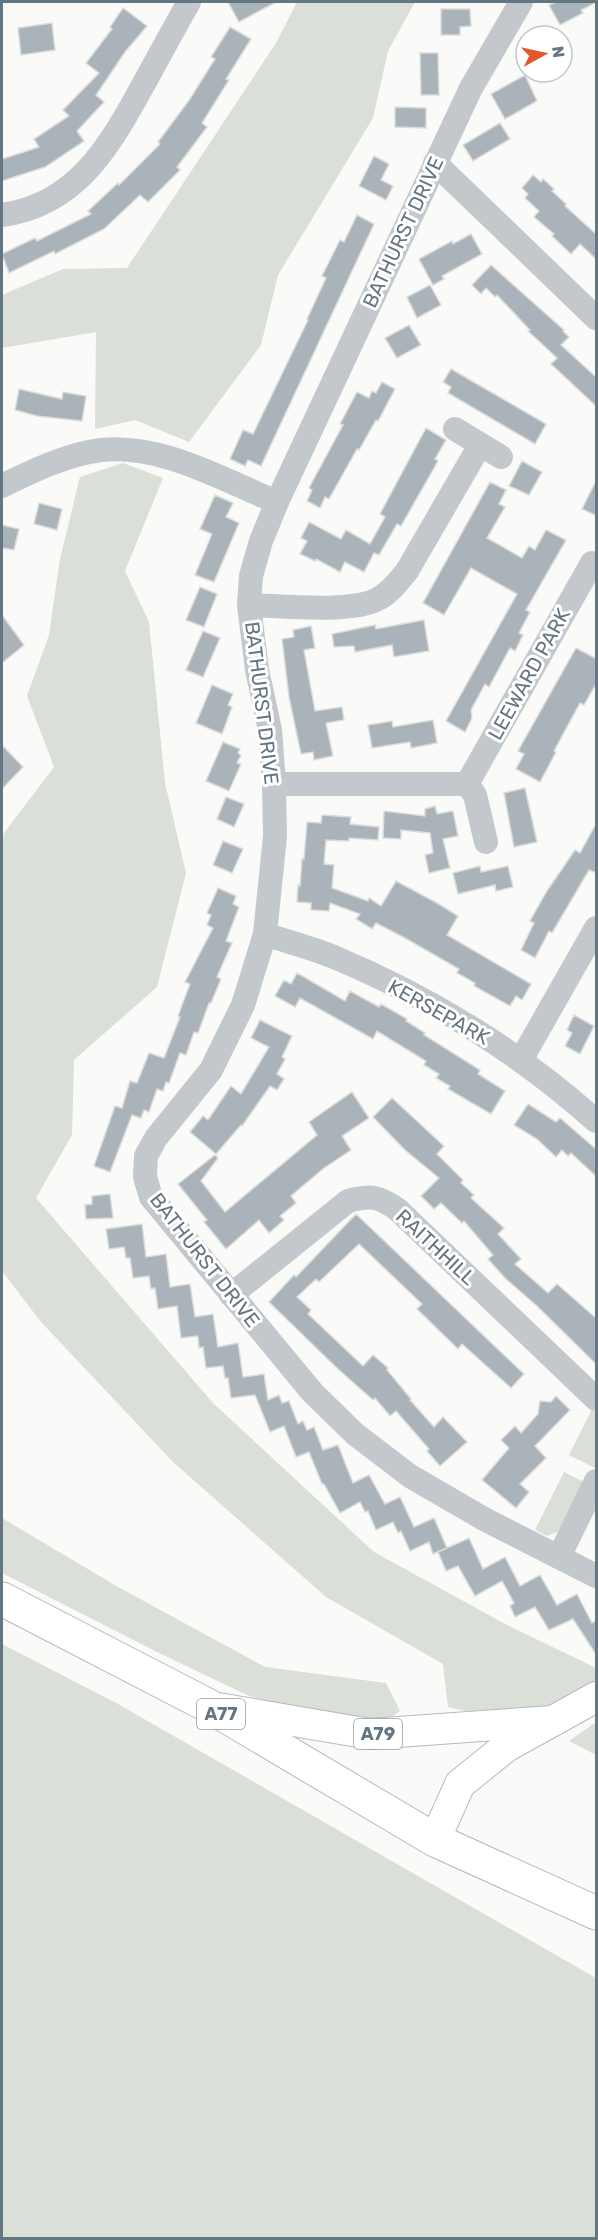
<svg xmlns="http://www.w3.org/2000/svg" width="598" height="2240" font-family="Rubik,sans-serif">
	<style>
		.green { fill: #dadfd7 }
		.building { fill: #aab3b9; stroke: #dcdcda; stroke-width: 1.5 }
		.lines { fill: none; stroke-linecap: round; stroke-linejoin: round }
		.major-casing { stroke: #b5babe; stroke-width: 32 }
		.highway-casing { stroke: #b4b9bd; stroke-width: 35 }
		.minor { stroke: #c3c8cc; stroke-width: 24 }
		.major { stroke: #fff; stroke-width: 30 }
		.highway { stroke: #fff; stroke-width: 33 }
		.labels { text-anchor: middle; stroke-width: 6; stroke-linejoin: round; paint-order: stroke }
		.shield { fill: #fff; stroke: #939fa8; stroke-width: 1.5 }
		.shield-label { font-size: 18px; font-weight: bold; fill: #657683 }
		.street-label { font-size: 20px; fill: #657683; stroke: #fff }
	</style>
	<rect width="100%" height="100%" fill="#fafaf8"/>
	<!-- green -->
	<g class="green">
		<path d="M297 2H415L388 51 373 118 278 275 261 345 189 442 135 420 95 429 96 332 2 348V295L63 269 127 268 276 43Z"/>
		<path d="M123 463 163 478 125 571 149 622 165 783 186 873 157 987 74 1060 72 1135 36 1198 213 1403 374 1552 507 1625 596 1668V1697L552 1721 478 1714 448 1707 443 1664 326 1597 173 1462 41 1322 2 1271V842L4 833 54 767 27 696 49 635 60 559 80 477Z"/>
		<path d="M592 1409 596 1414V1465L595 1468 569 1455Z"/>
		<path d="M564 1472 588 1484 560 1531 547 1536 535 1530Z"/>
		<path d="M2 1518 118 1587 265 1667 386 1683 400 1711 389 1719 318 1715 249 1696 157 1652 2 1573Z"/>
		<path d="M2 1644 118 1704 596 1978 595 2238H2Z"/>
		<path d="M596 1722V1755L569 1741Z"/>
	</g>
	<!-- building -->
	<g class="building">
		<path d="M228 2H276L239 22Z"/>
		<path d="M556 2H597L581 10 583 13 560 25 549 5Z"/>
		<path d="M123 8 147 26 125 52 96 95 104 102 77 131 84 141 45 167 2 181V159L39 147 34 139 69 116 63 110 99 73 86 63 112 29 110 27Z"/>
		<path d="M441 9H470L471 26 460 27V35H441Z"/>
		<path d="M52 23 55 50 21 55 18 28Z"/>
		<path d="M230 27 251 39 226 79 229 80 202 123 207 127 177 167 180 170 148 202 140 195 104 229 55 254 54 251 9 273 2 254 35 238 37 241 91 214 88 211 118 183 119 185 160 144 158 142 190 99 215 59 211 57Z"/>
		<path d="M420 53H438L439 95H421Z"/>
		<path d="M525 75 537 101 505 119 491 94Z"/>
		<path d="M395 107 426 108V128L395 127Z"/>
		<path d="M500 123 510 139 473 161 463 145Z"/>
		<path d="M374 156 389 164 381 180 393 186 386 200 359 186Z"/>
		<path d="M533 175 541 182 543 179 554 189 552 191 566 204 565 206 597 235V260L580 244 571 254 552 236 554 234 534 217 539 211 525 198 528 194 522 188Z"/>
		<path d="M357 215 374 224 261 466 248 460 245 466 230 459 243 430 253 434 308 320 307 319 326 278 322 276 340 240 344 242Z"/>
		<path d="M471 234 482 254 442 276 444 279 433 285 419 259 452 241 453 244Z"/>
		<path d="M491 265 564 330 563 331 569 337 561 345 597 378V407L551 364 557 358 528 331 530 330 497 295 495 297 486 288 481 294 472 285Z"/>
		<path d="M430 285 441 305 417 318 407 297Z"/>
		<path d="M409 325 421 345 397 358 385 338Z"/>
		<path d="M451 369 546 424 535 444 448 393 451 387 443 382Z"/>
		<path d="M382 382 395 389 378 421 376 420 359 450 357 449 329 499 325 497 320 508 307 501 312 490 309 488 343 425 340 424 357 392 369 398 372 391 376 393Z"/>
		<path d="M19 389 62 399 63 392 86 396 82 421 37 416 15 410Z"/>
		<path d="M426 428 446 440 435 459 438 461 401 526 397 524 379 555 374 553 364 572 345 562 340 572 316 559 315 561 300 554 307 541 301 538 309 522 341 539 346 530 370 544 385 517 380 514Z"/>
		<path d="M522 461 542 472 529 495 509 486Z"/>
		<path d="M597 479V516L582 509Z"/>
		<path d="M490 482 506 490 499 504 505 507 487 538 522 558 529 546 535 550 546 530 566 540 526 610 530 612 519 633 523 635 515 651 510 648 489 687 485 684 471 710 472 718 465 732 446 721 517 594 471 568 444 615 423 603Z"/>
		<path d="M215 495 233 503 226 517 239 523 214 582 195 575 212 534 200 529Z"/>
		<path d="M39 503 62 509 57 530 34 524Z"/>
		<path d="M2 525 19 529 14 550 2 548Z"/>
		<path d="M200 587 217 594 204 627 186 620Z"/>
		<path d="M2 615 24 645 2 663Z"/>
		<path d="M424 620 429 651 394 657 392 645 355 652 354 646 334 647 332 634 375 625 376 629Z"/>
		<path d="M311 626 315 648 304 650 315 711 342 707 344 720 326 723 333 756 314 760 313 752 301 754 289 697 282 639 294 637 293 630Z"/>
		<path d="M203 631 220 638 203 677 186 670Z"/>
		<path d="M576 648 597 659V682L584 705 580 703 554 751 556 752 540 782 516 769 524 754 518 751Z"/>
		<path d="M212 685 233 694 228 705 232 707 222 734 196 723Z"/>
		<path d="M433 720 437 743 411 748 410 742 372 748 368 725 392 721 393 727Z"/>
		<path d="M223 742 240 749 238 753 241 755 237 763 241 764 229 791 206 781Z"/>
		<path d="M2 745 23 767 2 789Z"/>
		<path d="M525 788 537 842 514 847 504 793Z"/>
		<path d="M226 797 244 804 234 827 217 819Z"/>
		<path d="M435 806 437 814 453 811 458 836 443 839 450 868 429 873 425 855 433 853 430 833 401 830V839L383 838 384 811 425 816V809Z"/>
		<path d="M322 815 351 817 350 824 379 827 378 840 349 838V841L326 840 324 864 334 865 332 888 368 901 369 898 381 906 396 881 437 903 458 916 447 935 531 984 522 1000 516 996 510 1006 474 986 475 983 457 973 459 969 405 938 376 923 372 929 356 919 360 914 330 903 329 911 311 910V903L297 902 298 885 300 886 302 859H304L307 822 321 823Z"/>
		<path d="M597 822V873L589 870 552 933 549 931 535 958 521 950 534 923 530 921 547 891 575 850 580 853Z"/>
		<path d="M223 841 243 849 232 873 213 865Z"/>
		<path d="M480 866 481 872 508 866 513 887 496 891 495 885 458 894 453 873Z"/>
		<path d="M218 888 236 896 233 904 239 907 226 941 232 943 217 977 221 979 211 1003H209L198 1033 194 1032 186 1055 180 1053 169 1083 166 1082 163 1091 157 1089 149 1112 144 1110 141 1118 132 1115 110 1172 94 1166 115 1106 122 1108 130 1081 137 1083 149 1053 164 1058 180 1017 178 1016 190 984 185 982 213 928 207 925 211 915 207 913Z"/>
		<path d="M297 973 345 1001 350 991 379 1007 381 1004 407 1019 406 1021 425 1033 424 1035 480 1070 478 1074 505 1091 491 1114 448 1089 450 1086 436 1078 439 1074 424 1065 426 1061 377 1031 373 1039 300 998 295 1007 275 996 284 980 291 984Z"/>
		<path d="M574 1015 594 1026 580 1054 565 1046 572 1033 567 1030Z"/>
		<path d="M260 1020 292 1036 282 1057 285 1059 277 1074 284 1079 277 1090 270 1086 242 1126 241 1125 216 1154 190 1132 203 1116 208 1120 231 1086 241 1094 269 1047 251 1038Z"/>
		<path d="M352 1092 369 1118 342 1136 351 1150 324 1168 291 1196 296 1203 280 1216 284 1220 269 1233 259 1220 226 1249 204 1222 207 1220 178 1184 215 1155 218 1158 201 1181 225 1212 317 1135 309 1122Z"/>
		<path d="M392 1098 444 1146 437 1154 463 1180 461 1183 474 1195 471 1198 504 1228 498 1234 521 1259 515 1264 548 1293 557 1284 597 1319V1365L537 1306 505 1278 488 1259 493 1255 464 1221 462 1223 441 1203 434 1209 421 1196 439 1178 405 1150 373 1117Z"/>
		<path d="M528 1104 556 1122 560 1118 597 1150V1177L571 1153 568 1156 562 1150 556 1157 537 1139 514 1125Z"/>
		<path d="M110 1194 113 1218 86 1219 85 1205 92 1204V1196Z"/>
		<path d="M356 1214 524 1374 511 1388 462 1344 458 1349 417 1309 422 1304 359 1244 319 1282 316 1279 297 1297 311 1310 308 1314 363 1366 373 1355 388 1368 387 1370 411 1399 410 1400 434 1427 443 1417 467 1442 440 1466 427 1451 429 1449 396 1411 390 1416 375 1398 373 1400 338 1369 269 1302 294 1275 296 1277Z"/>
		<path d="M142 1224 146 1257 166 1254 170 1287 190 1284 195 1317 213 1314 218 1347 238 1343 243 1377 264 1374 268 1400 279 1395 282 1403 289 1401 298 1424 303 1421 307 1430 314 1427 323 1450 338 1445 353 1483 369 1475 385 1504 400 1497 414 1527 434 1518 447 1548 433 1554 429 1542 410 1551 401 1531 398 1533 393 1522 376 1530 368 1511 365 1512 360 1502 340 1513 324 1484H322L309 1452 296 1457 284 1426 270 1432 255 1395 231 1398 228 1378H225L223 1366 206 1368 203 1347 199 1348 198 1336 181 1338 177 1306 158 1309 155 1288 151 1289 149 1276 133 1278 130 1258H126L124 1247 109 1249 106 1229Z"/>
		<path d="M556 1396 570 1410 535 1446 546 1458 520 1484 529 1492 516 1508 482 1480 509 1448 501 1440 515 1426 521 1433 538 1414 540 1401 551 1402Z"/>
		<path d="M469 1538 483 1569 505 1557 520 1586 540 1575 557 1605 577 1594 592 1623 597 1620V1656L573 1619 549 1630 535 1607 515 1617 510 1606 514 1603 502 1581 475 1596 458 1566 446 1571 438 1552Z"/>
	</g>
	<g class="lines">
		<defs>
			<g id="major">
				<path d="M218 1708 370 1734 552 1721"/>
				<path d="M435 1840 460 1784 506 1747 596 1697"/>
			</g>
			<path id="highway" d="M2 1599 207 1705 435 1840 596 1913"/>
		</defs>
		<!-- major casing -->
		<use href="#major" class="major-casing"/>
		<!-- highway casing -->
		<use href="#highway" class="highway-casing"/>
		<!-- minor -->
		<g class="minor">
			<path d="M521 2 471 88 277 502 261 541 251 576 249 605 257 670 270 730 274 784 275 836 265 934 243 1005 211 1070 156 1138 146 1156 145 1177 151 1197 312 1392 355 1434 410 1476 484 1519 596 1576"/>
			<path d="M435 163 596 318"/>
			<path d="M2 215C76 205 109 147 142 87 158 58 173 30 189 2"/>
			<path d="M455 429 501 457"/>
			<path d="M2 486C32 471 68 454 101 450 163 444 221 479 277 502"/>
			<path d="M249 605C283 606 347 613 376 600 389 594 398 582 407 571L480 445"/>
			<path d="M274 784H467L592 563 596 566"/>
			<path d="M467 784 475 795 486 842"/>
			<path d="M265 934C288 942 312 948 334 957 429 997 520 1053 596 1121"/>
			<path d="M521 1060 596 928"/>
			<path d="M231 1295 348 1201C371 1195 379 1196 398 1210L596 1399"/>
			<path d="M559 1557 596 1481"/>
		</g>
		<!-- major -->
		<use href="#major" class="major"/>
		<!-- highway -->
		<use href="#highway" class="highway"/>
	</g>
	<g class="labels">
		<!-- shield labels -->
		<g class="shield">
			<rect x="197" y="1699" width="48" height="30" rx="4.5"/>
			<rect x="354" y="1719" width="48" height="30" rx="4.5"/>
		</g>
		<g class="shield-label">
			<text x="221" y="1720">A77</text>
			<text x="378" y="1740">A79</text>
		</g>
		<!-- street labels -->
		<g class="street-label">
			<text transform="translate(403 232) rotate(-65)" y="7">BATHURST DRIVE</text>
			<text transform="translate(529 674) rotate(-61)" y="7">LEEWARD PARK</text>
			<text transform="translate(262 703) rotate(83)" y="7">BATHURST DRIVE</text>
			<text transform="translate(439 1012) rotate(29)" y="7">KERSEPARK</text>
			<text transform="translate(436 1247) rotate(43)" y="7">RAITHHILL</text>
			<text transform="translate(205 1260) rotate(52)" y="7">BATHURST DRIVE</text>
		</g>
	</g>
	<!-- border -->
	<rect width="598" height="2240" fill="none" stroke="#657683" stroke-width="6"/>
	<!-- north arrow -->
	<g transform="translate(544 54) rotate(82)"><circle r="28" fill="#ffffff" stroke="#c1c8cd" stroke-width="1.5"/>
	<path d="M0-4.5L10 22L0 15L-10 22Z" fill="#e4572e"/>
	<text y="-9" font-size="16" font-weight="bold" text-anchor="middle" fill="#657683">N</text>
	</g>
</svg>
